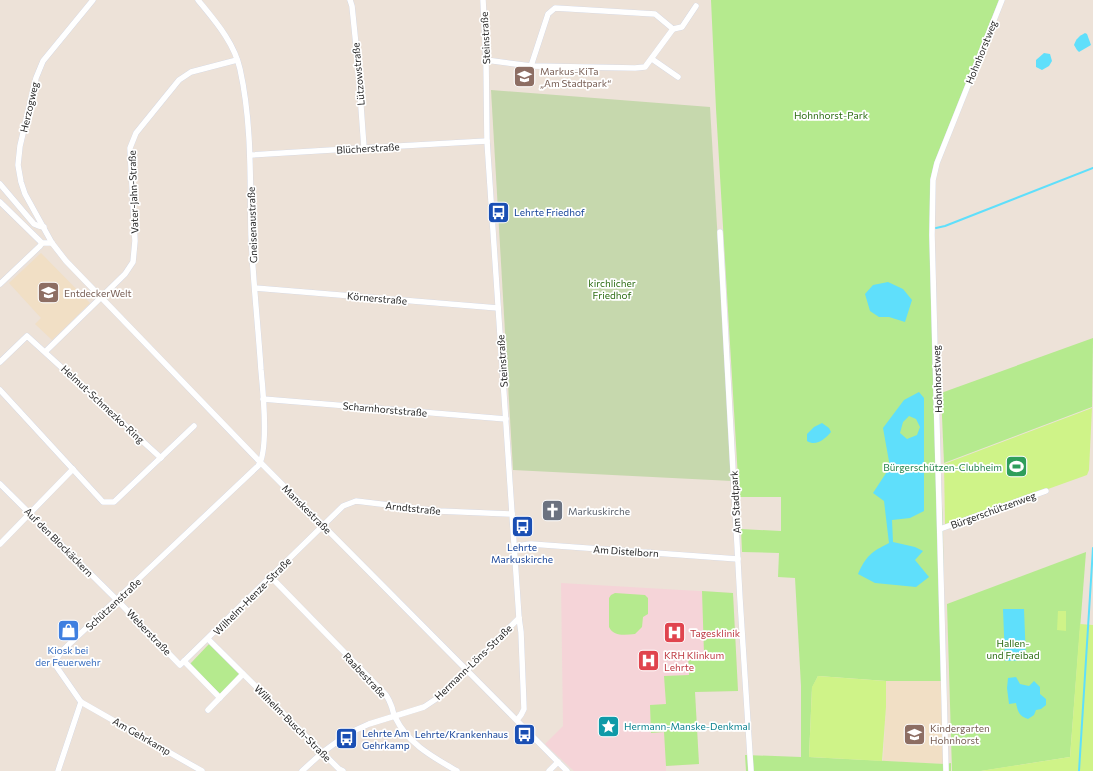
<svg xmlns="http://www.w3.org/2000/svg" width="1093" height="771" font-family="Commissioner,sans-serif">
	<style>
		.education { fill: #f1dfc5 }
		.medical { fill: #f5d4d8 }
		.green { fill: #b5ea8e }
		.cemetery { fill: #c6d8ad }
		.pitch { fill: #cff388 }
		.water { fill: #5fdffb; fill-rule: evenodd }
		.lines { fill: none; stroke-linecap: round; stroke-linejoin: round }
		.stream { stroke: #5fdffb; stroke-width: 2 }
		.street-casing { stroke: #cdd3e3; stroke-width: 6 }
		.street { stroke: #fff; stroke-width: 5.5 }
		.labels { text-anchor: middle; stroke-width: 3.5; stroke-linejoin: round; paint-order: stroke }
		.street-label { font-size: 10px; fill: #282828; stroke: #fff }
		.education-label { font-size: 10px; fill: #785e54; stroke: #fff; text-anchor: start }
		.park-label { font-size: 10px; fill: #2c6c12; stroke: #fff }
		.transit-label { font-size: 10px; fill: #164399; stroke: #fff; text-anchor: start }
		.leisure-label { font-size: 10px; fill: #27864d; stroke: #fff; text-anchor: end }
		.worship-label { font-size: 10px; fill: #5b616d; stroke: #fff; text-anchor: start }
		.health-label { font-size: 10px; fill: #be3a42; stroke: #fff; text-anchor: start }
		.shop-label { font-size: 10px; fill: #366cbe; stroke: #fff }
		.culture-label { font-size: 10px; fill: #0d838f; stroke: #fff; text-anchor: start }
	</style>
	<rect width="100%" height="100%" fill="#ede2d8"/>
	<!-- education -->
	<g class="education">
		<path d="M41 253 90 303 52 340 35 324 41 318 9 283Z"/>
		<path d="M886 681H944L945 764 883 761 886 707Z"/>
	</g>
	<!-- medical -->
	<path class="medical" d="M561 583 733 593 738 691 695 692 699 764 666 766V771H574L545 744 563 726Z"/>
	<!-- green -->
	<g class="green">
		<path d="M711 0H999L932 173 930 231 943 527 944 681H886L818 676 812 688 809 757 945 764 951 763V771H746L745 755 801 757V686L795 578 778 577 779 553 742 552 741 529 781 531V497H739L738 486H737L736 478H738L716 109Z"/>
		<path d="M1093 338 1092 407 944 463 941 393Z"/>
		<path d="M1086 552 1070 757 981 771H952L947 604Z"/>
		<path d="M702 591 733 593 738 691 695 692 699 764 666 766 664 732 651 733 650 705 666 704 664 676 689 675 688 655 704 654Z"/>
		<path d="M615 593 645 595 648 598V614L643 617 642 627 635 634C625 635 614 637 609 627V598L611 595Z"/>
		<path d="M209 644 240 675 220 694 190 664Z"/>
	</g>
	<!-- cemetery -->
	<path class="cemetery" d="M491 90 710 107 732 481 513 470Z"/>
	<!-- pitch -->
	<g class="pitch">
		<path d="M1092 408 1089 470 1087 475 948 525 945 524 944 464Z"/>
		<path d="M1058 611H1066V631L1057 630Z"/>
		<path d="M1080 624 1093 625V771H980L1070 757Z"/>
		<path d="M818 676 886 681V707L882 761 809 757 812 687Z"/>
	</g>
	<!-- water -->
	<g class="water">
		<path d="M1085 33 1087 34 1091 45 1079 52 1077 50 1074 45C1076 39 1079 36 1085 33Z"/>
		<path d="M1044 53 1050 54 1052 61 1049 66 1042 70 1036 67V60Z"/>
		<path d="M888 282 903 289 912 300 905 322 889 317H879L870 311 865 294 873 285Z"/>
		<path d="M919 392 924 398V511L910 518 892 520 893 542 915 547 923 551 915 560 929 577 916 587 875 583 858 574C866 556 871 552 889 543L884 501 873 493 890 467 883 428 904 400ZM909 416 916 419 920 427 917 435 907 439 900 433 903 422Z"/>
		<path d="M822 423 829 428 831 432C825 439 816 447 807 441V434L814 427Z"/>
		<path d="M1003 609H1024L1026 660 1005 661Z"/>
		<path d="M1016 677 1020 684 1029 686 1034 681 1040 687V694L1046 699V705L1041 709 1036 710 1034 715 1028 719C1019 716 1018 712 1016 703L1009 704 1007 688 1008 678Z"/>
	</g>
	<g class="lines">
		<!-- stream -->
		<g class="stream">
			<path d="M936 228 945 226 1093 168"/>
			<path d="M1079 771 1093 548"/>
		</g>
		<defs>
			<g id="street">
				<path d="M93 0 43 61 36 78 20 146 18 165 21 182 25 194 52 243 66 261 261 463 567 771"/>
				<path d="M350 0 352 6 358 65 364 148"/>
				<path d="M483 0 486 60 487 141 519 618 521 632 524 709 521 715 517 720"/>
				<path d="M673 29 682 27 696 6"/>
				<path d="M652 59 678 77"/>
				<path d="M486 60 531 66 635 68 645 67 673 29 655 14 555 8 548 14 531 66"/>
				<path d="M250 155 364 148 487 141"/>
				<path d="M0 184 34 224 39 226 44 227"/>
				<path d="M0 202 42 243H52"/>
				<path d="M720 232 740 599 751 771"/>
				<path d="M0 284 40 246 42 243"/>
				<path d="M255 288 498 308"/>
				<path d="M46 351 125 274 133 262 135 241 130 148 136 133 179 80 191 72 237 60"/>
				<path d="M0 362 27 336 161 458"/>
				<path d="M0 390 103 502H114L194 426"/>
				<path d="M263 399 506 419"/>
				<path d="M0 484 117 600 180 665 343 506 356 501 438 511 512 514"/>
				<path d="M940 529 1046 491"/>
				<path d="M0 544 73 469"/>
				<path d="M515 546 531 544 738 559"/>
				<path d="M271 577 386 695C388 698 390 702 391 705 393 709 393 714 395 717 408 744 433 757 457 771"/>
				<path d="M208 639 339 769 343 771"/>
				<path d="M184 661 220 698"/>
				<path d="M81 702 202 771"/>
				<path d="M208 710 243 674"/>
				<path d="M58 771 81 702 56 666 55 661 62 651 258 466C269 452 263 390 261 370 258 325 253 280 251 235 250 179 252 123 240 69 234 42 215 21 198 0"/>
				<path d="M302 771 323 752 349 733 369 724 424 707 442 695 519 618"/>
				<path d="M549 771 558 762"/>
				<path d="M946 771 932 235 933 180 937 163 1002 0"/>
			</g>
		</defs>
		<!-- street casing -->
		<use href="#street" class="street-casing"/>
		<!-- street -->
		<use href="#street" class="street"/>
	</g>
	<!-- icons -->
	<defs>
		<symbol id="school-square" viewBox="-11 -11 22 22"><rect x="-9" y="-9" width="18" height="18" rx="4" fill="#8d6e63" stroke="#fff"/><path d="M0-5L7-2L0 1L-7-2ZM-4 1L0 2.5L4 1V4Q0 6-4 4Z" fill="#fff"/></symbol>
		<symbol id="bus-square" viewBox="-11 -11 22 22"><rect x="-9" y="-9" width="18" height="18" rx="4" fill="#1a4fb4" stroke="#fff"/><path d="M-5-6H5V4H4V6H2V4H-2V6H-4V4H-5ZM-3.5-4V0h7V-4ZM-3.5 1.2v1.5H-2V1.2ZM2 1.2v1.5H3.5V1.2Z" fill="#fff"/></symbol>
		<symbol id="stadium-square" viewBox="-11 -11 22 22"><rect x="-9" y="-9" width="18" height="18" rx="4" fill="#2e9e5b" stroke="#fff"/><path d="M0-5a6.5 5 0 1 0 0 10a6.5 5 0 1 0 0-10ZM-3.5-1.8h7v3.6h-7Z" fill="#fff"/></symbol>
		<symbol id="church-square" viewBox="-11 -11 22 22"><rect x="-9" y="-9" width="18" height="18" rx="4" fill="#6b7280" stroke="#fff"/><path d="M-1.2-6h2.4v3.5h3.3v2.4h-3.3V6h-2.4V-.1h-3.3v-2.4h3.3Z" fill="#fff"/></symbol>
		<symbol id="shop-square" viewBox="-11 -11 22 22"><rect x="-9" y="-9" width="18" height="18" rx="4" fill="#3f7fe0" stroke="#fff"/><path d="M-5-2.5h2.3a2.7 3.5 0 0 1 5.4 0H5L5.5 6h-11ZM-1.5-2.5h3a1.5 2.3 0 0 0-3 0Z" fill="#fff"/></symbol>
		<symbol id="hospital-square" viewBox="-11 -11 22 22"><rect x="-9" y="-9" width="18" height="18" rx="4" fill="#e0444e" stroke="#fff"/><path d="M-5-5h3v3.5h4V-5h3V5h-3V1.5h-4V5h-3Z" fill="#fff"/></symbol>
		<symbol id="sight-square" viewBox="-11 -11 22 22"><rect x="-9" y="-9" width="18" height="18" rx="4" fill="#0f9aa8" stroke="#fff"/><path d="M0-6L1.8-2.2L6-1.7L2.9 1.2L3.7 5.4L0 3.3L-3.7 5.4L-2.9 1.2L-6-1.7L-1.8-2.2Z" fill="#fff"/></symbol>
	</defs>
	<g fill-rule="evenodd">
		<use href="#school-square" x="512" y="64" width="25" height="25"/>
		<use href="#bus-square" x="486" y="200" width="25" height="25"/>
		<use href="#school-square" x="36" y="280" width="25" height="25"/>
		<use href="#stadium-square" x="1004" y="454" width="25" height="25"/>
		<use href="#church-square" x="540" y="498" width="25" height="25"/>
		<use href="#bus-square" x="510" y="514" width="25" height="25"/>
		<use href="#shop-square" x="56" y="618" width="25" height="25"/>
		<use href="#hospital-square" x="662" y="620" width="25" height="25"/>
		<use href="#hospital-square" x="636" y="648" width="25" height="25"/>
		<use href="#sight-square" x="596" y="714" width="25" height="25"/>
		<use href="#bus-square" x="512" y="722" width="25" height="25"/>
		<use href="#school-square" x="902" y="722" width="25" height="25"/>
		<use href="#bus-square" x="334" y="726" width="25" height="25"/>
	</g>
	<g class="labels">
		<!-- street labels -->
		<g class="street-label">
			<text transform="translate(485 38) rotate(-93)" y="4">Steinstraße</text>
			<text transform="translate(981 52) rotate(-68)" y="4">Hohnhorstweg</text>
			<text transform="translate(358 74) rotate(-95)" y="4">Lützowstraße</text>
			<text transform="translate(29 107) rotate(-77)" y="4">Herzogweg</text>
			<text transform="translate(368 148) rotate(-3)" y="4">Blücherstraße</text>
			<text transform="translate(133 192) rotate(-92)" y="4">Vater-Jahn-Straße</text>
			<text transform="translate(252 225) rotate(-92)" y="4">Gneisenaustraße</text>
			<text transform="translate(377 298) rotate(5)" y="4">Körnerstraße</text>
			<text transform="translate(502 361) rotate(-94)" y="4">Steinstraße</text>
			<text transform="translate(937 379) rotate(-92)" y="4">Hohnhorstweg</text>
			<text transform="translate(103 404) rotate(43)" y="4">Helmut-Schmezko-Ring</text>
			<text transform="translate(385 409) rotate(5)" y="4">Scharnhorststraße</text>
			<text transform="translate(735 502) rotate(-93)" y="4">Am Stadtpark</text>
			<text transform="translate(413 508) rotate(6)" y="4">Arndtstraße</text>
			<text transform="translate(307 509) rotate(45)" y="4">Manskestraße</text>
			<text transform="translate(993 510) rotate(-20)" y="4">Bürgerschützenweg</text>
			<text transform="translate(59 542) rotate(45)" y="4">Auf den Blockäckern</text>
			<text transform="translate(626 551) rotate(4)" y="4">Am Distelborn</text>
			<text transform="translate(252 596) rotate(-45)" y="4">Wilhelm-Henze-Straße</text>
			<text transform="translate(113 604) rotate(-43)" y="4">Schützenstraße</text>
			<text transform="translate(149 632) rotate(46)" y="4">Weberstraße</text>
			<text transform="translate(473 662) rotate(-44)" y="4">Hermann-Löns-Straße</text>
			<text transform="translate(365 675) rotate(47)" y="4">Raabestraße</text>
			<text transform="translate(293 723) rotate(45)" y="4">Wilhelm-Busch-Straße</text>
			<text transform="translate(142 736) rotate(30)" y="4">Am Gehrkamp</text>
		</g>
		<!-- education labels -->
		<g class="education-label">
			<text x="540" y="75">Markus-KiTa<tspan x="540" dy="12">„Am Stadtpark“</tspan></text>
			<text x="64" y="297">EntdeckerWelt</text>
			<text x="930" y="732">Kindergarten<tspan x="930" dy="12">Hohnhorst</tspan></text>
		</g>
		<!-- park labels -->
		<g class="park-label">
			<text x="831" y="119">Hohnhorst-Park</text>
			<text x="612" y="287">kirchlicher<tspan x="612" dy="12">Friedhof</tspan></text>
			<text x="1013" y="647">Hallen-<tspan x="1013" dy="12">und Freibad</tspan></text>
		</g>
		<!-- transit labels -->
		<g class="transit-label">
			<text x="514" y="216">Lehrte Friedhof</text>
			<text x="522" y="551" text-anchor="middle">Lehrte<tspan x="522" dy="12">Markuskirche</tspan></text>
			<text x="362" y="737">Lehrte Am<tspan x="362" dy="12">Gehrkamp</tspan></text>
			<text x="508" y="738" text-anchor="end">Lehrte/Krankenhaus</text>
		</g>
		<!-- leisure labels -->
		<g class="leisure-label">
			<text x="1002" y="471">Bürgerschützen-Clubheim</text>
		</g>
		<!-- worship labels -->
		<g class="worship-label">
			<text x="568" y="515">Markuskirche</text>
		</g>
		<!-- health labels -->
		<g class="health-label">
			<text x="690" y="637">Tagesklinik</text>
			<text x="664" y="659">KRH Klinkum<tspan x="664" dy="12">Lehrte</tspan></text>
		</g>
		<!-- shop labels -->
		<g class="shop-label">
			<text x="68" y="654">Kiosk bei<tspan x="68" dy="12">der Feuerwehr</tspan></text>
		</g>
		<!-- culture labels -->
		<g class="culture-label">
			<text x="624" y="730">Hermann-Manske-Denkmal</text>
		</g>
	</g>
</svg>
